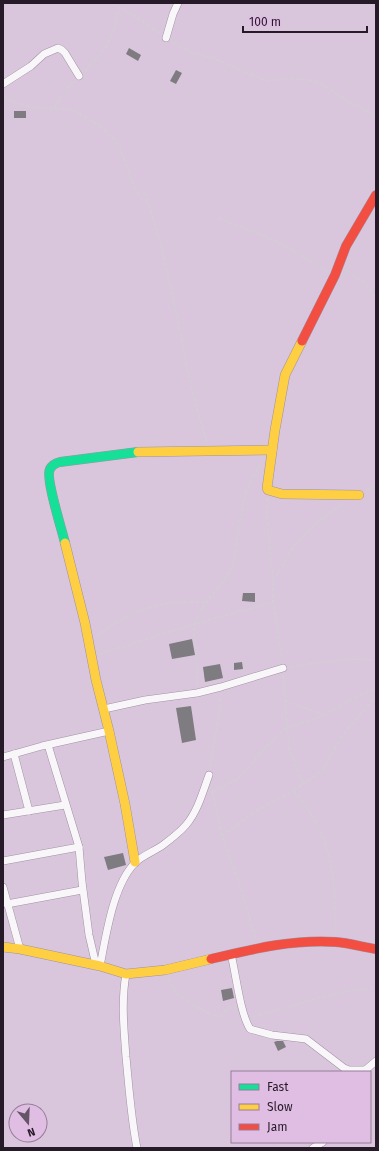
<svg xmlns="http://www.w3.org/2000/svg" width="379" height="1151" font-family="'Fira Sans',sans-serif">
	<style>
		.building { fill: #7e7c80 }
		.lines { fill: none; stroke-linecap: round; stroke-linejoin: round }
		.street-casing { stroke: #a092a2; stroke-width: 8 }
		.fast-casing { stroke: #a092a2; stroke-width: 10 }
		.slow-casing { stroke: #a092a2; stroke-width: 10 }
		.jam-casing { stroke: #a092a2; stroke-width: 10 }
		.path { stroke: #d3ced4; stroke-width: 1.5; stroke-dasharray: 4 2; stroke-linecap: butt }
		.street { stroke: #f9f6fa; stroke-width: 7 }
		.fast { stroke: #16e098; stroke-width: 9 }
		.slow { stroke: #ffcf43; stroke-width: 9 }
		.jam { stroke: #f24e42; stroke-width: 9 }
	</style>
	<rect width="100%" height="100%" fill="#d9c6dc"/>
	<!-- building -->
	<g class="building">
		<path d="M129 48 141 55 138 61 126 54Z"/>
		<path d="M176 70 182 73 176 84 170 81Z"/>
		<rect x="14" y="111" width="12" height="7"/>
		<path d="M243 593H255V602L242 601Z"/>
		<path d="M192 639 195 655 172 659 169 644Z"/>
		<path d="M242 662 243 669 234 670V663Z"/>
		<path d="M220 664 223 678 205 682 203 667Z"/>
		<path d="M191 706 196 740 182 743 176 708Z"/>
		<path d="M123 853 126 865 108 870 104 857Z"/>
		<path d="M232 988 234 998 223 1001 221 990Z"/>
		<path d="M277 1041H283L286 1047 278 1051 274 1042Z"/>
	</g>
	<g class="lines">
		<defs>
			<g id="street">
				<path d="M166 38 173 14 178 3"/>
				<path d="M3 84 31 66 44 54 58 48 62 50 65 53 79 76"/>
				<path d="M104 709 145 700 197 693 221 687 283 668"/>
				<path d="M48 745 79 847 82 882 89 935 96 965"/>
				<path d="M14 754 29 811"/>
				<path d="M3 757 42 746 109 731"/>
				<path d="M3 815 65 805"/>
				<path d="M3 861 79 847"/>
				<path d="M3 887 20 949"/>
				<path d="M7 904 82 890"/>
				<path d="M231 954C236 974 240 1013 250 1029L272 1035 306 1039 344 1068 349 1070H364"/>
				<path d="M100 966C106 936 113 885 135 863 141 856 155 851 163 845 171 839 180 832 186 825 198 811 203 791 209 775"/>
				<path d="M126 974C121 1002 124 1029 126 1057 129 1087 131 1118 137 1148"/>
				<path d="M363 1072 376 1061"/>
				<path d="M313 1148 323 1142"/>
			</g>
			<path id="fast" d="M65 543C62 530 45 477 50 469 52 465 56 463 60 462L138 452"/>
			<g id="slow">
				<path d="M302 341 285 375 275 430 267 488 268 490 282 494 359 495"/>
				<path d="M138 452 272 450"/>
				<path d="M65 543 85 623 96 680 109 731 125 804 135 862"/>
				<path d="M3 947 20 949 100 966 126 974 165 970 211 959"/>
			</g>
			<g id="jam">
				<path d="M302 341 335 275 346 246 376 195"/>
				<path d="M211 959C253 949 293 939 336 942 349 943 363 947 376 949"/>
			</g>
		</defs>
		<!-- street casing -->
		<use href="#street" class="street-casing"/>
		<!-- fast casing -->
		<use href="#fast" class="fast-casing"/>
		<!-- slow casing -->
		<use href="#slow" class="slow-casing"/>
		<!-- jam casing -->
		<use href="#jam" class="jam-casing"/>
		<!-- path -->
		<g class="path">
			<path d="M111 3 139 19 160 34"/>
			<path d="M172 42 190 52 213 58 264 80C279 81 293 77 308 80 325 83 332 92 346 100 356 106 366 110 376 116"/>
			<path d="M85 71C97 59 109 46 114 29 116 22 117 15 119 7"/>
			<path d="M3 97 17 103 36 108 69 109 76 112 99 125 115 140 121 150 133 184 141 198"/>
			<path d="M54 108 62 94 73 82"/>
			<path d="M145 193C153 218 161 242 166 267 180 325 188 385 207 442"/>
			<path d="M218 218 272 239 328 271"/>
			<path d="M346 271 361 280 376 297"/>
			<path d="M366 490 376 485"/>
			<path d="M267 498V519L273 582V602L282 661"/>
			<path d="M273 582C281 569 288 553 297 542 311 527 326 515 343 504"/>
			<path d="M96 637C116 620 145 606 172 603 183 602 195 602 207 602"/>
			<path d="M99 654 195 624 273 602"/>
			<path d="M291 667C317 663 350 656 376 661"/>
			<path d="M283 675 289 748 303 784"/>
			<path d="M197 685C197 674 197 664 196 653 196 644 193 635 195 625 199 605 224 585 233 565L243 501 247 489 262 460"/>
			<path d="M285 701 324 715"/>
			<path d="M210 767 220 707 221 694"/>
			<path d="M212 791 222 836 240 886 256 940"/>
			<path d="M293 791C301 800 309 810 315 821 335 855 335 896 336 934"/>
			<path d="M212 792 238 779 261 752 287 727 311 720 324 715 355 697 376 689"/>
			<path d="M222 836 256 811 293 791 318 774 324 768 340 739 350 726 376 697"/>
			<path d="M168 978C170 983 172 988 176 992 181 998 212 1018 220 1016 223 1015 224 1011 226 1009L235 1007"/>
			<path d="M253 1017C294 1006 334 990 376 988"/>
			<path d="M370 1124 376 1127"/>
			<path d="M278 1142 279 1148"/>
		</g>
		<!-- street -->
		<use href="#street" class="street"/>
		<!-- fast -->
		<use href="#fast" class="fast"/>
		<!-- slow -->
		<use href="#slow" class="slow"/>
		<!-- jam -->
		<use href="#jam" class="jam"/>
	</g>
	<!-- border -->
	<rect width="379" height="1151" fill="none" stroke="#271a28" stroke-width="8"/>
	<!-- legend -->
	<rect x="231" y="1071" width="140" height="72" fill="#e0bee4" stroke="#967c99"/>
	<rect x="239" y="1084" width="20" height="6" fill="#16e098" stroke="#967c99"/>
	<text x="267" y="1091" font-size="12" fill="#271a28">Fast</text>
	<rect x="239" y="1104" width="20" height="6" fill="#ffcf43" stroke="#967c99"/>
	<text x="267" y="1111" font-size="12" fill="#271a28">Slow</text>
	<rect x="239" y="1124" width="20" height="6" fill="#f24e42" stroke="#967c99"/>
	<text x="267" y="1131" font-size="12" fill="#271a28">Jam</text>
	<!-- north arrow -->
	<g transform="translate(28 1123) rotate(161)"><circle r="19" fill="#e0bee4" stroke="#967c99"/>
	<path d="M0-3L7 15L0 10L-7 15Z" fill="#655667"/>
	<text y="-6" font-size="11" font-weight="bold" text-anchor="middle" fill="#271a28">N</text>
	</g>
	<!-- scale -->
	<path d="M243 26v6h124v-6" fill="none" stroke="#271a28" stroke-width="2"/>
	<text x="249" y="26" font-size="12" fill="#271a28" stroke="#e0bee4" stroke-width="3" paint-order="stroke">100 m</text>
</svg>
